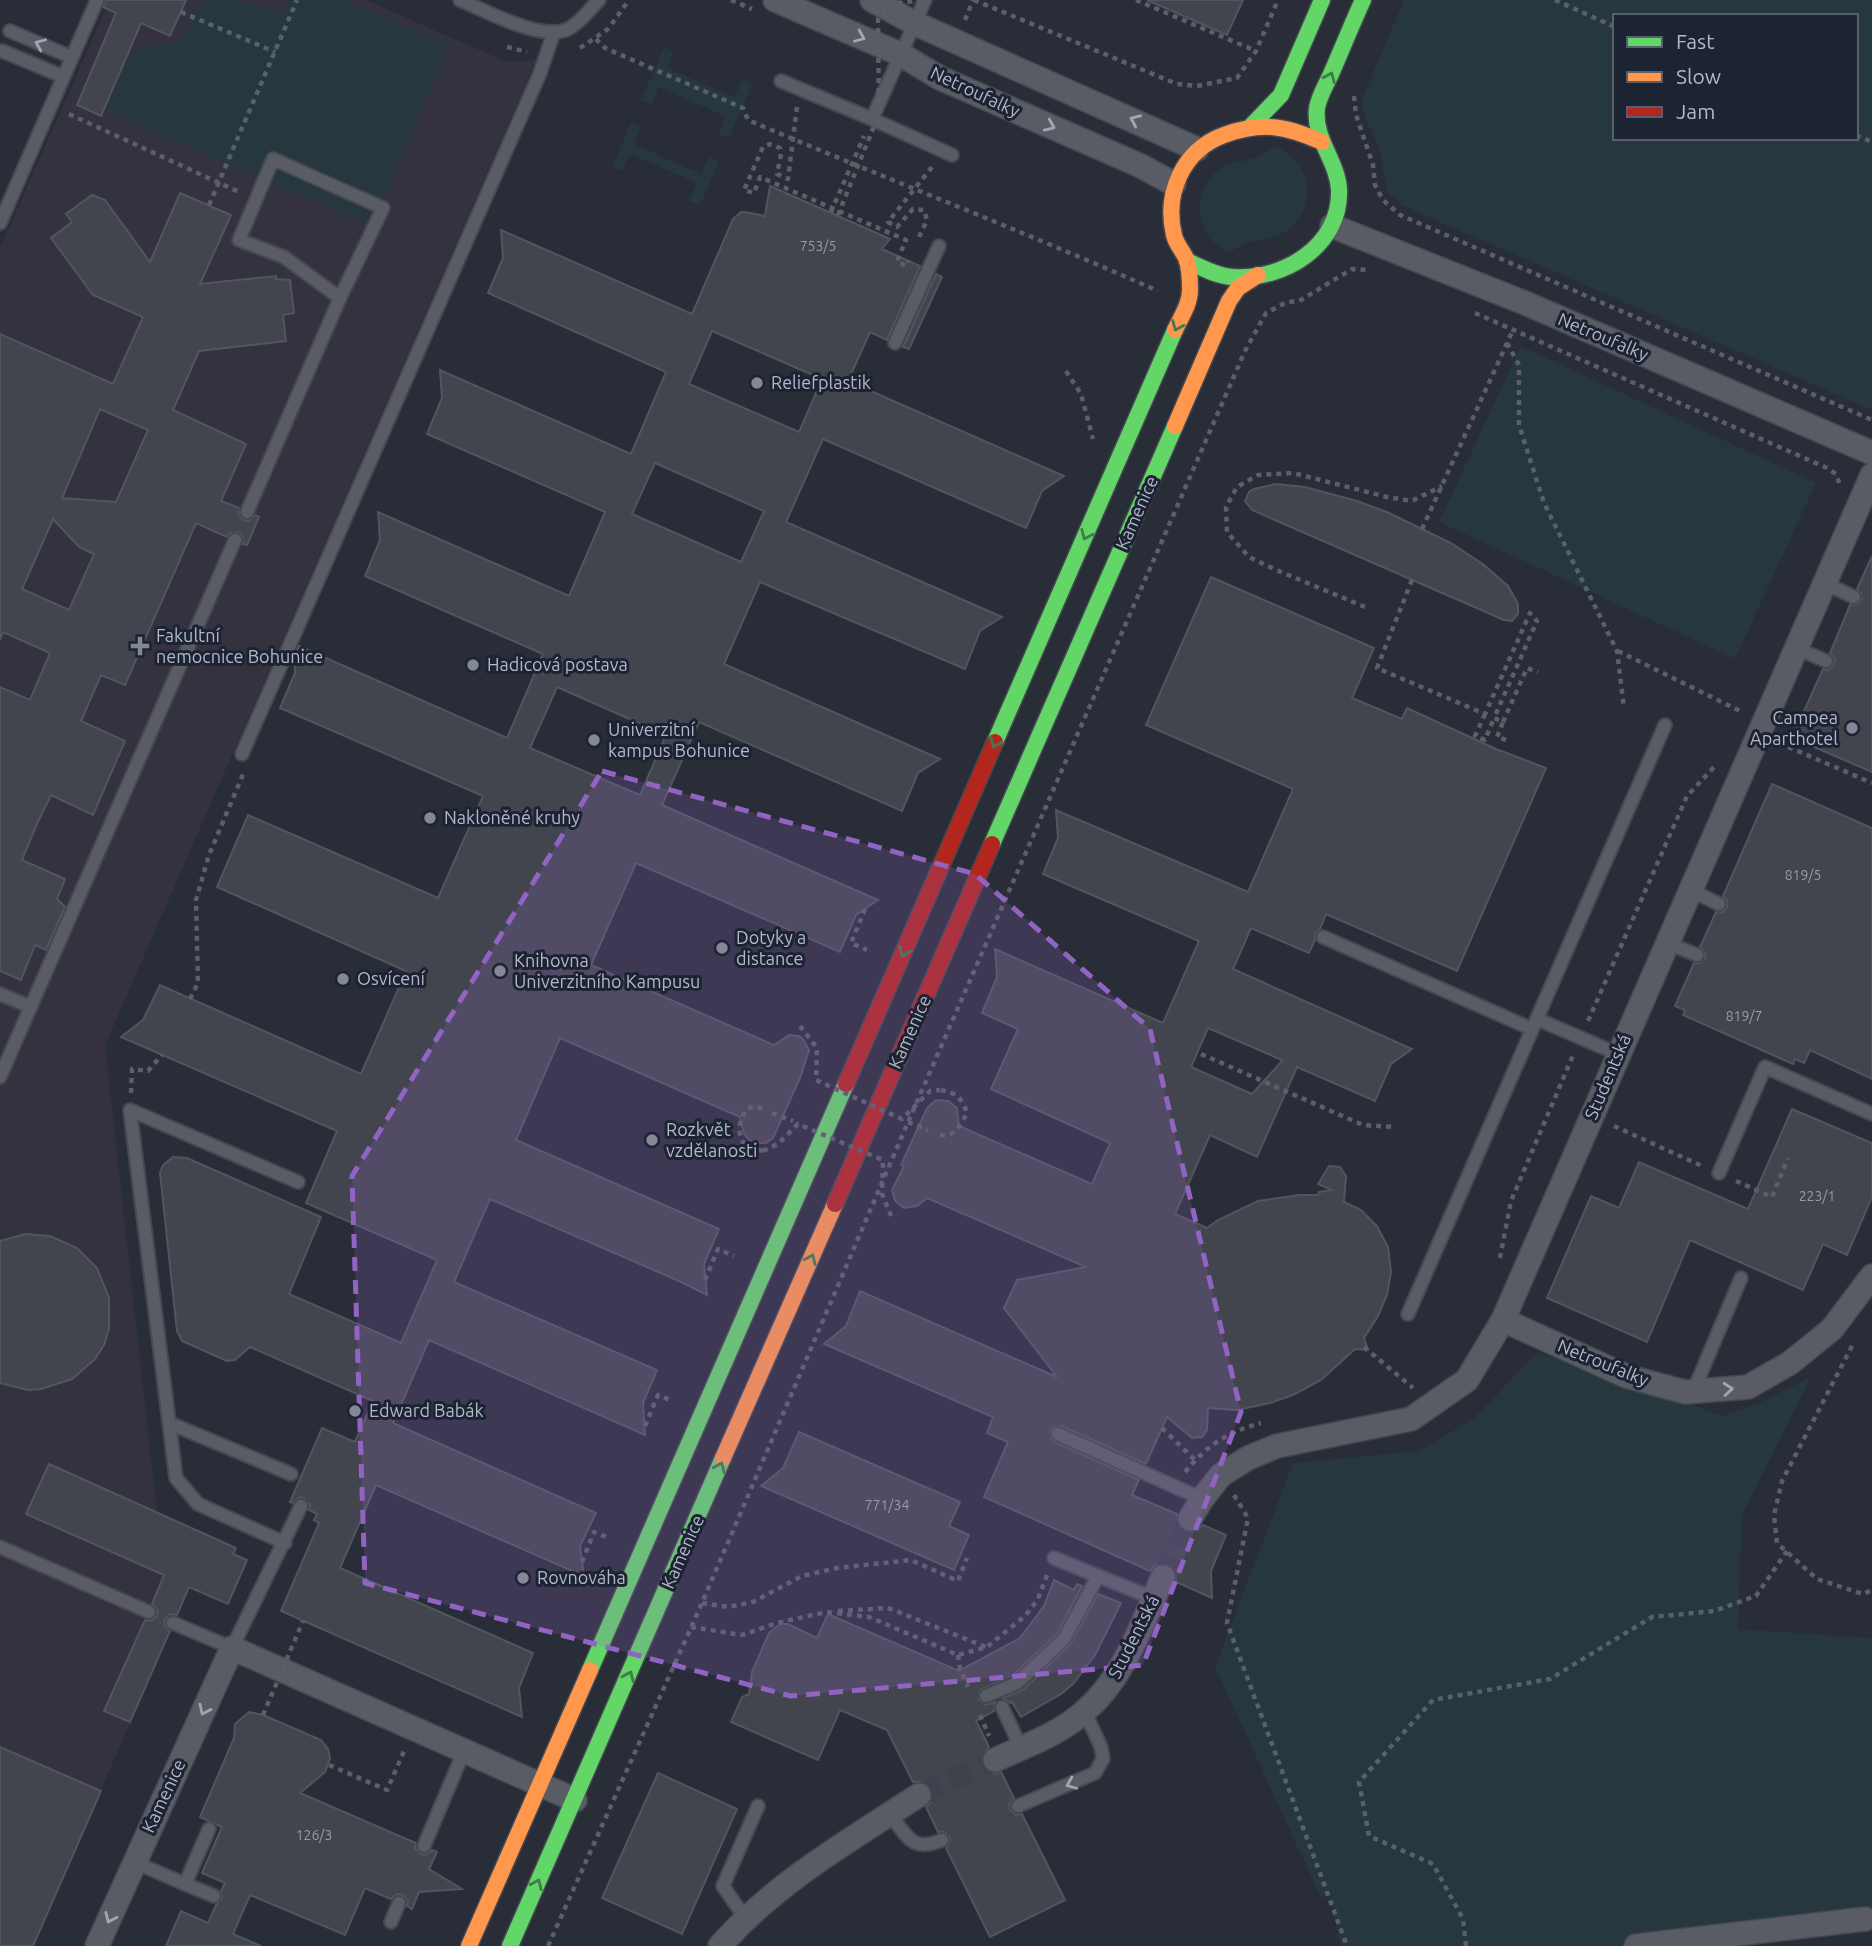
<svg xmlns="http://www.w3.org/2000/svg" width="1872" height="1946" font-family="Ubuntu,sans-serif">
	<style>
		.medical { fill: #353240 }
		.green { fill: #26373d; fill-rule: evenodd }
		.building { fill: #42454e; stroke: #51555f; stroke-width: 2; fill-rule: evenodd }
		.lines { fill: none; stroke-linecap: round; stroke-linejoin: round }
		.street-tunnel { stroke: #3e424d; stroke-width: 23; stroke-dasharray: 23 11; stroke-linecap: butt }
		.lane-casing { stroke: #454850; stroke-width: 16 }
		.street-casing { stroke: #454850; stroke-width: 26 }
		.fast-casing { stroke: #454850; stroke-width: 19 }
		.slow-casing { stroke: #454850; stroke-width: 19 }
		.jam-casing { stroke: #454850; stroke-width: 19 }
		.path { stroke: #5b6068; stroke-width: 4.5; stroke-dasharray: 5 5; stroke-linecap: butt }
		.lane { stroke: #595c65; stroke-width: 12 }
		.street { stroke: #595c65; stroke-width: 23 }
		.fast { stroke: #63d668; stroke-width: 16 }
		.slow { stroke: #ff974d; stroke-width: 16 }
		.jam { stroke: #b3261e; stroke-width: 16 }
		.path-bridge { stroke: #5b6068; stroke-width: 4.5; stroke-dasharray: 5 5; stroke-linecap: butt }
		.oneway { stroke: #a1a6b5 }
		.oneway2 { stroke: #407c4d }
		.marked { fill: #9164c3; fill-opacity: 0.2; stroke: #9164c3; stroke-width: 5; stroke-dasharray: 14 9; stroke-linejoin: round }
		.poi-dot { fill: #838796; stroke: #1c2332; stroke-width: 2.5 }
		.labels { text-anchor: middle; stroke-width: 6; stroke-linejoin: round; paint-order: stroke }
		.number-label { font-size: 14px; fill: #979baa }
		.street-label { font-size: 18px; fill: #b3b8c9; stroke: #1c2332 }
		.poi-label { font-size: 18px; fill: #b3b8c9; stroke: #1c2332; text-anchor: start }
	</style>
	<rect width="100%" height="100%" fill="#292d37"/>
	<!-- medical -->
	<path class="medical" d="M110 0H366L507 62 536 60 105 1045 157 1513 236 1548 213 1597 189 1587 33 1946H0V248Z"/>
	<!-- green -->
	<g class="green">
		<path d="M201 0H229L283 14 290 0H346L449 45 372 226 105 111 134 49 183 40Z"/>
		<path d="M1404 0H1872V410L1401 205 1388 193 1380 151 1363 112 1362 99ZM1615 16H1856V138H1615Z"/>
		<path d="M664 47 674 51 667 68 734 97 742 80 752 85 729 139 719 134 725 116 659 87 651 105 641 100Z"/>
		<path d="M631 122 641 127 634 144 701 174 709 156 719 161 700 205 689 201 697 183 630 154 622 171 612 167Z"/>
		<path d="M1276 146C1287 152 1294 157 1301 168 1316 190 1304 223 1281 234 1271 239 1259 240 1249 242 1241 244 1235 249 1229 253 1223 249 1216 245 1211 240 1192 216 1198 180 1226 165 1232 162 1240 162 1247 160 1258 157 1266 152 1276 146Z"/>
		<path d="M1521 346 1816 483 1735 659 1439 522Z"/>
		<path d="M1537 1353 1608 1374 1722 1416 1757 1404 1811 1377 1742 1515 1738 1629 1872 1638V1931L1737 1946H1341L1329 1894 1321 1898 1215 1667 1293 1463 1419 1451 1473 1419Z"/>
	</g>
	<!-- building -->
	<g class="building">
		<path d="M106 0H186L170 36 141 23 101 116 77 105 116 13 103 7Z"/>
		<path d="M1147 0H1243L1227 35Z"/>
		<path d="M770 186 890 239 882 249 920 266 887 340 870 332 848 381 1064 476 1042 491 1026 528 823 439 786 522 1002 617 980 631 965 669 760 582 724 664 940 759 918 773 902 811 699 722 662 805 878 900 856 915 840 952 636 863 591 965 774 1045 789 1035 799 1036 803 1039 809 1050 800 1078 773 1138 766 1143H757L749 1140 744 1134 740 1117 560 1038 516 1140 719 1229 704 1264 707 1295 679 1281 490 1199 454 1282 657 1370 643 1403 645 1435 429 1340 393 1423 596 1513 580 1546 584 1576 376 1485 340 1568 533 1653 519 1688 522 1717 281 1611 319 1523 314 1520 317 1514 309 1510 310 1505 305 1499 300 1497 293 1503 290 1502 322 1428 355 1442 373 1401 250 1347 235 1360 227 1361 182 1341 177 1331 160 1173 163 1165 173 1157 187 1158 321 1217 289 1294 401 1343 437 1260 306 1203 337 1131 121 1037 143 1020 160 985 361 1074 406 971 217 887 248 815 438 898 483 796 280 708 295 673 294 656 299 646 507 738 543 654 365 576 380 540 378 512 569 596 605 512 427 434 442 398 440 370 631 454 666 372 488 293 503 258 501 230 692 314 733 219 741 212H745L765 216ZM712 331 822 379 799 432 689 384ZM655 463 764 511 741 562 632 514ZM557 687 666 735 640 795 530 748Z"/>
		<path d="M180 193 231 215 200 284 276 276V279L290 280 294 313 283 315 286 341 199 351 173 410 246 444 221 501 239 508 238 514 243 520 249 521 255 515 259 517 247 545 243 544 242 535 238 532 230 533 227 537 196 523 125 685 101 675 81 721 125 741 93 815 51 795 36 826 22 860 65 879 57 899 65 907 46 950 35 945 21 980 0 971V687L30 700 50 653 3 632 0 640V334L113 384 143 317 93 295 51 238 72 222 66 214 92 195 105 200 150 262ZM100 409 148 430 116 502 62 498ZM53 519 79 547 94 554 69 610 22 589Z"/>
		<path d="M936 274 942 277 909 349 903 347Z"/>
		<path d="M1276 484 1305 487 1357 501 1387 512 1451 543 1484 565 1508 586 1518 604V614L1512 621 1504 620 1252 510 1245 501 1249 492 1254 489Z"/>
		<path d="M1872 556V772L1807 744 1809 738 1795 731 1823 669 1828 670 1834 665 1835 659 1830 653 1850 605 1858 604 1862 600 1861 593 1857 589Z"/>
		<path d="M1211 577 1374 648 1352 698 1402 719 1407 708 1496 749 1546 768 1457 971 1326 914 1320 929 1315 934V940L1309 953 1251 928 1233 969 1412 1049 1391 1064 1375 1101 1297 1067 1257 1157 1210 1135 1175 1214 1207 1228 1218 1220 1258 1201 1299 1195H1318L1319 1192 1332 1190 1318 1184 1329 1166 1340 1167 1346 1176 1344 1202 1361 1210 1377 1226 1388 1247 1391 1272 1387 1295 1378 1316 1364 1338 1368 1350 1355 1349 1321 1380 1293 1395 1270 1403 1237 1410 1208 1408 1207 1430 1202 1437 1192 1438 1167 1417 1146 1464 1062 1426 1054 1427 1050 1431 1051 1438 1054 1442 1139 1480 1132 1495 1177 1514 1178 1525 1183 1531H1196L1203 1525 1226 1535 1211 1571 1212 1598 1176 1582 1175 1569 1168 1564 1155 1565 1150 1571 984 1497 1008 1442 987 1433 993 1417 824 1344 846 1326 860 1291 1057 1377 1004 1308 1017 1280 1086 1267 927 1198 917 1206 904 1208 895 1201 892 1190 904 1166 901 1165 927 1108 936 1100 948 1101 957 1108 959 1126 1092 1184 1110 1143 991 1089 1018 1029 982 1013 997 977 995 949 1163 1023 1199 941 1043 874 1058 838 1056 810 1248 892 1293 789 1146 725ZM1208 1028 1282 1060V1061L1252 1094 1191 1067Z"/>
		<path d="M1772 784 1872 828V1079L1810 1050 1804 1063 1795 1059 1793 1064 1683 1015 1685 1010 1675 1006 1694 963H1699L1705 959V953L1700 947 1716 912H1723L1727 907V900L1723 896Z"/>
		<path d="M1792 1109 1872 1143V1197L1847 1255 1823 1244 1803 1290 1690 1240 1647 1342 1547 1298 1591 1196 1619 1208 1639 1162 1748 1209Z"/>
		<path d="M25 1234 50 1236 77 1248 97 1268 109 1298V1329L104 1345 95 1359 72 1379 41 1389 28 1390 0 1383V1241Z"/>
		<path d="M799 1432 960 1502 949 1526 969 1535 954 1570 761 1486 783 1468Z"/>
		<path d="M49 1464 236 1548 233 1554 247 1560 228 1604 189 1587 177 1615 171 1614 165 1619 164 1625 170 1631 130 1722 104 1711 145 1620 151 1621 157 1616 158 1610 152 1604 164 1575 26 1514Z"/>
		<path d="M1054 1580 1074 1590 1077 1584 1082 1586 1057 1634 1012 1676 980 1690 978 1700 986 1705 995 1702 994 1711 976 1721 989 1747 981 1758 983 1766 993 1774 1001 1772 1014 1798 1009 1804 1010 1810 1016 1815 1022 1814 1065 1900 990 1937 946 1848 950 1842V1837L944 1832H938L926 1807 932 1801 931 1788 925 1782H913L887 1730 840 1710 818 1760 731 1722 742 1697 749 1694 752 1672 769 1633 780 1624H788L817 1638 828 1614 959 1671 1020 1638 1044 1606Z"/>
		<path d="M1098 1594 1121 1603 1095 1655 1073 1684 1061 1694 1021 1717 1012 1702 1010 1703 1003 1698 1023 1690 1070 1645Z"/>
		<path d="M249 1712 263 1715 321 1740 328 1749 330 1758 325 1772 300 1793 416 1843 415 1848 420 1854 426 1855 432 1850 437 1852 429 1869 462 1889 419 1892 412 1909 407 1906 408 1901 403 1895 397 1894 391 1899 365 1888 345 1935 250 1895 233 1934 261 1946H166L181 1911 208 1923 216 1905 222 1899 221 1891 225 1883 202 1873 222 1827 200 1817 234 1738 235 1724Z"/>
		<path d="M0 1747 101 1791 33 1946H0Z"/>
		<path d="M658 1773 737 1809 682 1934 602 1898Z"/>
	</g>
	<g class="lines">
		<!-- street-tunnel -->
		<g class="street-tunnel">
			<path d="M1163 1577 1190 1519"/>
			<path d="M919 1795 995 1760"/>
		</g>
		<defs>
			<g id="lane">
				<path d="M460 0C487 11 538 40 566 30 578 25 590 9 599 0"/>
				<path d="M10 31 71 57"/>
				<path d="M2 51 62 76"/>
				<path d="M781 81 872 119 925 0"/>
				<path d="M872 119 952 155"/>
				<path d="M0 223 97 0"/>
				<path d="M895 343 939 246"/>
				<path d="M247 512 340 298 284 257 239 240 273 159 383 208 340 298"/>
				<path d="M1824 583 1854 597"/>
				<path d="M1796 648 1826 661"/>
				<path d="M242 754 540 73 554 32"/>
				<path d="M1690 890 1719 904"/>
				<path d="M1323 937 1532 1029"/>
				<path d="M1667 943 1697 955"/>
				<path d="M0 994 31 1007"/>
				<path d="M1537 1019 1618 1054"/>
				<path d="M0 1077 235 540"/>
				<path d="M1719 1173 1765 1067 1872 1114"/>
				<path d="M1408 1314 1665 725"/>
				<path d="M1693 1392 1741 1278"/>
				<path d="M169 1423 291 1474"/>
				<path d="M1058 1434 1202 1499"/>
				<path d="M285 1543 198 1504 176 1478 130 1110 298 1182"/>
				<path d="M0 1547 149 1612"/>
				<path d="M1054 1558 1098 1576"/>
				<path d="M173 1623 232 1648 301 1506"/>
				<path d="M986 1696 1017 1683 1064 1639 1098 1576 1153 1598"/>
				<path d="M1002 1707 1021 1748"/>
				<path d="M1018 1806 1095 1773 1103 1759 1101 1747 1085 1712"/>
				<path d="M890 1814C907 1836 912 1853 942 1840"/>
				<path d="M209 1829 185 1884 214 1896"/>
				<path d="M424 1846 464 1751"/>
				<path d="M134 1862 185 1884"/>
				<path d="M745 1918 723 1886 758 1806"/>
				<path d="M391 1922 399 1903"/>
			</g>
			<g id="street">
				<path d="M775 0 900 54 940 78 1141 166 1174 184"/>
				<path d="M872 0 914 23 1197 149"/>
				<path d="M1332 226 1525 303 1872 453"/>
				<path d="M1503 1320 1626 1376 1685 1392 1748 1387 1790 1363 1832 1329 1872 1276"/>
				<path d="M1190 1519 1202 1499 1221 1475 1248 1458 1277 1446 1411 1419 1467 1380 1503 1320 1872 475"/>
				<path d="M995 1760C1025 1746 1060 1734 1085 1711 1125 1677 1142 1623 1163 1577"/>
				<path d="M97 1946 232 1648 575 1800"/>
				<path d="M720 1946C776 1882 849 1841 919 1795"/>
				<path d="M1636 1946 1865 1919"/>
			</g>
			<g id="fast">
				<path d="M1252 125 1281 95 1322 0"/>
				<path d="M1187 261C1201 267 1216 276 1232 277 1283 281 1341 246 1339 190 1338 162 1313 138 1317 108 1319 96 1326 85 1331 74 1342 49 1352 24 1363 0"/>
				<path d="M995 742 1175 330"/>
				<path d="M992 844 1175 426"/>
				<path d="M590 1670 846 1084"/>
				<path d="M510 1946 723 1458"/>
			</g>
			<g id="slow">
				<path d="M1175 330C1181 317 1190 304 1190 290 1190 280 1190 268 1186 258 1182 250 1176 244 1174 235 1164 193 1183 150 1224 135 1263 121 1286 126 1322 142"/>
				<path d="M1175 426 1229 301 1238 288 1258 275"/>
				<path d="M723 1458 835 1204"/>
				<path d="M469 1946 590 1670"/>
			</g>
			<g id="jam">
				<path d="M846 1084 995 742"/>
				<path d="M835 1204 992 844"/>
			</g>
		</defs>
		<!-- lane casing -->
		<use href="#lane" class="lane-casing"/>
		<!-- street casing -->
		<use href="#street" class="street-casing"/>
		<!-- fast casing -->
		<use href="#fast" class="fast-casing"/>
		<!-- slow casing -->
		<use href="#slow" class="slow-casing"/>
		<!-- jam casing -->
		<use href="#jam" class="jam-casing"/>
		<!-- path -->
		<g class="path">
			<path d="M731 0 752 9"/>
			<path d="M974 0 1177 84 1197 86 1237 78 1256 51 1278 0"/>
			<path d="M1136 0 1256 51"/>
			<path d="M1555 0 1615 27"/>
			<path d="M181 12 275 52"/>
			<path d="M965 20 973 0"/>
			<path d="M596 39 605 48 743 108 748 120C884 178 1023 231 1158 291"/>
			<path d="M507 47 527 52"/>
			<path d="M580 48 608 29 629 0"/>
			<path d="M1354 96 1356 115 1373 165 1375 185 1383 200 1400 215 1872 420"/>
			<path d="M797 107 788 179 777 174 781 154 780 148 770 144 763 147 744 190 754 193 760 177 906 240 897 261 906 266 908 261"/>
			<path d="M69 114 239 192"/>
			<path d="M1856 135 1872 142"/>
			<path d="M209 205 297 0"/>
			<path d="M831 212 864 136"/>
			<path d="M919 237 927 220 924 210 913 209 897 227 888 222 932 167"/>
			<path d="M1475 313 1827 468 1836 474 1840 485"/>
			<path d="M1507 343 1519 365V425L1544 503 1617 651 1624 708"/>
			<path d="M1066 371 1081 394 1093 439"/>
			<path d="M1422 529 1513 330"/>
			<path d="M1412 580 1377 668 1485 714 1530 613 1537 621 1494 718 1503 722 1497 737 1506 740"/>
			<path d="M1365 607 1274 569 1249 557 1227 532 1226 507 1237 487 1258 475 1293 473 1387 497 1412 501 1442 486"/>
			<path d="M1618 651 1742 712"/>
			<path d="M1485 714 1475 736 1485 740 1494 718"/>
			<path d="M1503 722 1527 668 1538 672"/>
			<path d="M1779 743 1872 783"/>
			<path d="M865 909 851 943 867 950"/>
			<path d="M190 999 198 983 196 900 209 855 244 772"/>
			<path d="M1588 1021 1687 796 1716 765"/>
			<path d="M1201 1054 1363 1125 1395 1127"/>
			<path d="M131 1093 132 1069 148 1071 162 1055"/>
			<path d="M762 1109 756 1106 746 1109C739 1124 736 1131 745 1146L763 1151"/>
			<path d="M772 1113 793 1121"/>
			<path d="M908 1122 928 1130"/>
			<path d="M1614 1126 1702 1166"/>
			<path d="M940 1135C955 1137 960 1126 967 1113 962 1098 956 1092 940 1090"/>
			<path d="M1736 1181 1772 1197 1788 1158"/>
			<path d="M1500 1258 1511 1201 1574 1053"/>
			<path d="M705 1280 718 1249 734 1256"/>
			<path d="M1852 1346 1782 1481 1774 1515 1777 1543 1817 1579 1863 1594 1872 1590"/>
			<path d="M1364 1347 1413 1388"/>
			<path d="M645 1426 658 1395 670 1400"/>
			<path d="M1162 1428 1195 1460"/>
			<path d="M1185 1472C1209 1444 1225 1433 1261 1423"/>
			<path d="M1234 1495 1248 1518 1227 1623 1347 1946"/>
			<path d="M582 1562 594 1532 609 1538"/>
			<path d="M702 1603 728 1607 753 1602 802 1576 837 1568 911 1560 958 1581 967 1558"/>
			<path d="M838 1611 888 1608 986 1647"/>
			<path d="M691 1627 742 1635 777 1623 826 1612 869 1617 958 1655 987 1647 1025 1616 1038 1599 1047 1575"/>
			<path d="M958 1655 960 1669 968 1687"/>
			<path d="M980 1715 989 1736"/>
			<path d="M329 1765 387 1790 404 1751"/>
			<path d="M548 1946 702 1603 902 1136 1245 351 1266 313 1285 303 1301 300 1352 269 1370 270"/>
			<path d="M1466 1946 1463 1919 1433 1864 1369 1836 1359 1782 1433 1700 1550 1679 1652 1617 1714 1611 1756 1596 1787 1551"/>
		</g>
		<!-- lane -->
		<use href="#lane" class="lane"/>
		<!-- street -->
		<use href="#street" class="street"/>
		<!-- fast -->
		<use href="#fast" class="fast"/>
		<!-- slow -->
		<use href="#slow" class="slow"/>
		<!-- jam -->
		<use href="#jam" class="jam"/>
		<!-- path-bridge -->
		<g class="path-bridge">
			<path d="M838 215 879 114 878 19 892 4 922 0"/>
			<path d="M800 1026 817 1048 816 1080 902 1119 930 1091 940 1090"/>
			<path d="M763 1151 778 1144 798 1124 883 1160 882 1194 892 1218"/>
			<path d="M263 1715 303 1621"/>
		</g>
	</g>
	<!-- one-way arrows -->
	<defs><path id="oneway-chevron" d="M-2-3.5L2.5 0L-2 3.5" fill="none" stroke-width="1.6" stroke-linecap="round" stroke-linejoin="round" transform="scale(1.75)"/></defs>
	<g class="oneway">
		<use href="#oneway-chevron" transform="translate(860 37) rotate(23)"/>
		<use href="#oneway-chevron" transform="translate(40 44) rotate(-157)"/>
		<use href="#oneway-chevron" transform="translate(1135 120) rotate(-156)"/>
		<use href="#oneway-chevron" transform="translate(1050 126) rotate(24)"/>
		<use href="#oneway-chevron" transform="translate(1728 1389) rotate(-5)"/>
		<use href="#oneway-chevron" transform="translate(204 1710) rotate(115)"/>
		<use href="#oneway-chevron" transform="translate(1071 1784) rotate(157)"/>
		<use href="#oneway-chevron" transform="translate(110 1918) rotate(114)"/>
	</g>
	<g class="oneway2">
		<use href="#oneway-chevron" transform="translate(1330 77) rotate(-67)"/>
		<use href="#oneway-chevron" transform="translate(1177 326) rotate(113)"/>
		<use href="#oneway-chevron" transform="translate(1086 535) rotate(114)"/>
		<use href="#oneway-chevron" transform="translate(995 743) rotate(114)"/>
		<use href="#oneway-chevron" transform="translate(904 952) rotate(114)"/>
		<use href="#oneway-chevron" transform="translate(811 1259) rotate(-66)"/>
		<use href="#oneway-chevron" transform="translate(720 1467) rotate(-66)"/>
		<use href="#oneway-chevron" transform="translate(629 1676) rotate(-67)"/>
		<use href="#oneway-chevron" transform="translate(537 1884) rotate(-66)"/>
	</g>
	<!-- marked area -->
	<path class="marked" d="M602 771 975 874 1150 1029 1241 1412 1143 1665 791 1696 365 1583 352 1176Z"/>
	<!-- markers -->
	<g class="poi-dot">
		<circle cx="757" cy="383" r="7"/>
		<path d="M136.5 635.5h7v7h7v7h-7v7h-7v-7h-7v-7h7z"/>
		<circle cx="473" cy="665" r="7"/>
		<circle cx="1852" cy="728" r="7"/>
		<circle cx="594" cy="740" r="7"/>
		<circle cx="430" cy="818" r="7"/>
		<circle cx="722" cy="948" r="7"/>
		<circle cx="500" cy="971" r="7"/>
		<circle cx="343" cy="979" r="7"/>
		<circle cx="652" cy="1140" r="7"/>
		<circle cx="355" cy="1411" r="7"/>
		<circle cx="523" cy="1578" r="7"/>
	</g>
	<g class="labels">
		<!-- number labels -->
		<g class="number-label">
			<text x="818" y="251">753/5</text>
			<text x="1803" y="880">819/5</text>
			<text x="1744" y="1021">819/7</text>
			<text x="1817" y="1201">223/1</text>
			<text x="887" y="1510">771/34</text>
			<text x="314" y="1840">126/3</text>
		</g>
		<!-- street labels -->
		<g class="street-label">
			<text transform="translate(975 92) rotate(25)" y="6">Netroufalky</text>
			<text transform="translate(1603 337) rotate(23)" y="6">Netroufalky</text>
			<text transform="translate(1137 513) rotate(-66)" y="6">Kamenice</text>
			<text transform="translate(910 1032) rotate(-66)" y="6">Kamenice</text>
			<text transform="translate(1608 1077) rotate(-67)" y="6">Studentská</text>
			<text transform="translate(1603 1363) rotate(22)" y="6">Netroufalky</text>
			<text transform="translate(683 1552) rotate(-66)" y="6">Kamenice</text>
			<text transform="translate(1134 1637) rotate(-63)" y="6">Studentská</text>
			<text transform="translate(164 1796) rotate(-65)" y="6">Kamenice</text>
		</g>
		<!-- poi labels -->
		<g class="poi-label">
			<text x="771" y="389">Reliefplastik</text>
			<text x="156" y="642">Fakultní<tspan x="156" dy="21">nemocnice Bohunice</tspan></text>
			<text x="487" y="671">Hadicová postava</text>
			<text x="1838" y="724" text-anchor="end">Campea<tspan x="1838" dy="21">Aparthotel</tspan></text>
			<text x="608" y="736">Univerzitní<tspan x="608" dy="21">kampus Bohunice</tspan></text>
			<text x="444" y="824">Nakloněné kruhy</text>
			<text x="736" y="944">Dotyky a<tspan x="736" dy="21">distance</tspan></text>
			<text x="514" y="967">Knihovna<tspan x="514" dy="21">Univerzitního Kampusu</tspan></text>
			<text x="357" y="985">Osvícení</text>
			<text x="666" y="1136">Rozkvět<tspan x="666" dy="21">vzdělanosti</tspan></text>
			<text x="369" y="1417">Edward Babák</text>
			<text x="537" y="1584">Rovnováha</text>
		</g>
	</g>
	<!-- legend -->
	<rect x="1613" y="14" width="245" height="126" fill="#1c2332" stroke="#585f6e" stroke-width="2"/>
	<rect x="1627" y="37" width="35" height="10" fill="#63d668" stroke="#585f6e" stroke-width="2"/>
	<text x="1676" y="49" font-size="21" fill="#b3b8c9">Fast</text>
	<rect x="1627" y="72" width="35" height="10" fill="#ff974d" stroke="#585f6e" stroke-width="2"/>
	<text x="1676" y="84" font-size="21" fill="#b3b8c9">Slow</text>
	<rect x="1627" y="107" width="35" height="10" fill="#b3261e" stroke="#585f6e" stroke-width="2"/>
	<text x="1676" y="119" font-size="21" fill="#b3b8c9">Jam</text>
</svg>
